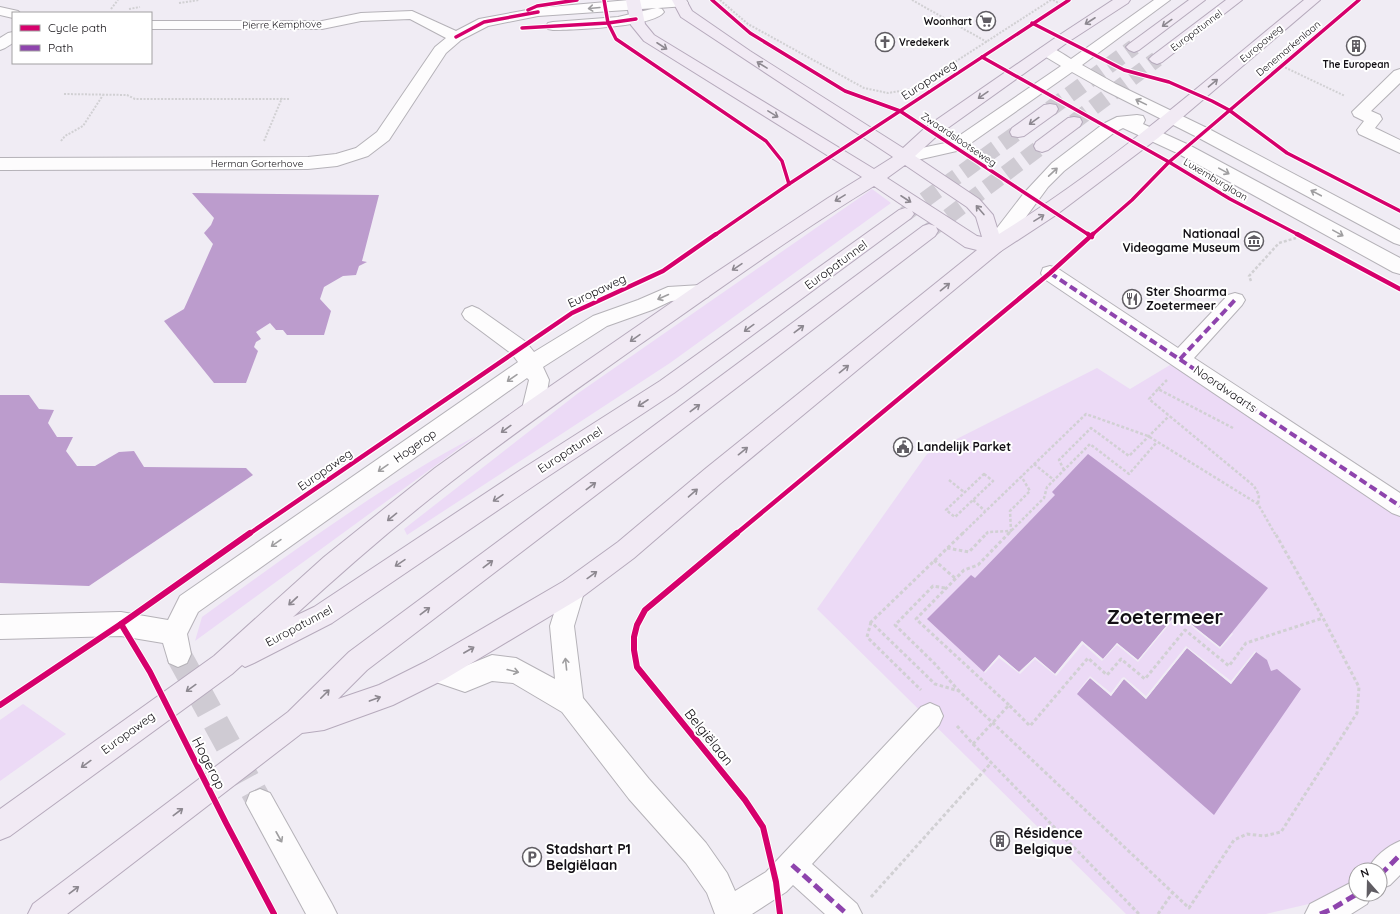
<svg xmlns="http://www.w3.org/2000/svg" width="1400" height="914" font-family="Quicksand,sans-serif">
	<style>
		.green { fill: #ecdaf6 }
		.water { fill: #bc9ccd }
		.pier { fill: #f0ecf4 }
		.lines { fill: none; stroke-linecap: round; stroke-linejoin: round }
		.minor-tunnel { stroke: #cfcbd3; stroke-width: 26; stroke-dasharray: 26 13; stroke-linecap: butt }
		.major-tunnel { stroke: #cfcbd3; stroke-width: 16; stroke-dasharray: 16 8; stroke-linecap: butt }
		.minor-casing { stroke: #b5b2b8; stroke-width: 2 }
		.major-casing { stroke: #b6aabc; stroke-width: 2 }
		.path-far2 { stroke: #d1d0d3; stroke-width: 2; stroke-dasharray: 2 1.5; stroke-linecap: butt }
		.path-far1 { stroke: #d1d0d3; stroke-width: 2.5; stroke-dasharray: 3 2; stroke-linecap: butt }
		.path { stroke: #d1d0d3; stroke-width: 3; stroke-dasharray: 3.5 2.5; stroke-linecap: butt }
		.minor { fill: #fdfcfd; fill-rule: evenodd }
		.major { fill: #f1eaf4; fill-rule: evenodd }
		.quiet-far1 { stroke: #8e44ad; stroke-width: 4; stroke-dasharray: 8 4; stroke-linecap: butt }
		.quiet { stroke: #8e44ad; stroke-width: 5; stroke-dasharray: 10 5; stroke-linecap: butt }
		.cycleway-far2-casing { stroke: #fff; stroke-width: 5.5 }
		.cycleway-far1-casing { stroke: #fff; stroke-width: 7 }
		.cycleway-casing { stroke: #fff; stroke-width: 8 }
		.cycleway-far2 { stroke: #d6006c; stroke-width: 3.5 }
		.cycleway-far1 { stroke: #d6006c; stroke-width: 4.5 }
		.cycleway { stroke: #d6006c; stroke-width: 6 }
		.oneway { stroke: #9f9ea0 }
		.oneway2 { stroke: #8d8890 }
		.labels { text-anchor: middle; stroke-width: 4; stroke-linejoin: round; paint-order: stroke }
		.far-poi-label { font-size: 10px; font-weight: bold; fill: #131015; stroke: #fff; text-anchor: end }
		.far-street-label { font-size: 10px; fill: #131015; stroke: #fff }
		.street-label { font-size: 12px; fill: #131015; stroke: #fff }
		.poi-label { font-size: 12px; font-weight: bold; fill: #131015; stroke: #fff; text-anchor: start }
		.near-street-label { font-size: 14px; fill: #131015; stroke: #fff }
		.near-poi-label { font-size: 14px; font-weight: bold; fill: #131015; stroke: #fff; text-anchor: start }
		.town-label { font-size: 20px; font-weight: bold; fill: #131015; stroke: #fff }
	</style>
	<rect width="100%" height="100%" fill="#f0ecf4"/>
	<!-- green -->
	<g class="green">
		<path d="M872 189 891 203 670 363 407 535 404 529 577 394Z"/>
		<path d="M1180 359 1400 498V853L1380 870H1356V893L1266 914H1126L817 609 927 454 1097 368 1130 389Z"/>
		<path d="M476 436 195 641 202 617C291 553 379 487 476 436Z"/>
		<path d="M23 704 66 734 0 781V720Z"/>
	</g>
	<!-- water -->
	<g class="water">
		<path d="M192 193 379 195 362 261 367 262 359 266 356 275 343 276 324 287 320 299 331 311 324 335H287L283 330H276L270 323 256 332 261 339 256 342 254 347 258 351 246 383H214L164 321 184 309 213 244 204 233 211 225 214 218Z"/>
		<path d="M0 395H29L39 409 54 410 48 423 57 437H73L66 451 77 466H95L119 452 134 451 144 467 246 468 253 475 89 586 0 583Z"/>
		<path d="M1088 454 1268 588 1220 647 1177 613 1138 660 1117 643 1103 659 1082 641 1055 674 1035 657 1019 672 999 655 984 672 927 619 971 575 975 578 1055 495 1052 492Z"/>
		<path d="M1187 648 1231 684 1256 652 1267 660 1271 671 1277 669 1301 689 1214 815 1077 694 1090 678 1111 696 1124 679 1146 699Z"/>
	</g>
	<!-- pier -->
	<g class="pier">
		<path d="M1177 613 1220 647 1232 633 1233 634 1220 649 1177 615 1138 662 1117 645 1102 661 1083 644 1056 676 1035 659 1020 674 999 658 985 673 984 672 999 655 1019 672 1035 657 1055 674 1082 641 1103 659 1117 643 1138 660Z"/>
		<path d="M1186 646 1231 681 1255 651 1256 652 1231 684 1187 648 1146 699 1124 679 1111 696 1090 678 1075 695 1090 676 1111 693 1122 678 1124 677 1146 696Z"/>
	</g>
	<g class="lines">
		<!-- minor-tunnel -->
		<path class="minor-tunnel" d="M178 654 260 803"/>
		<!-- major-tunnel -->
		<g class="major-tunnel">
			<path d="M1050 109 1134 47"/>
			<path d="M1074 122 1157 59"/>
			<path d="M905 214 1018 132"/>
			<path d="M929 231 1042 146"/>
		</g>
		<defs>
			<g id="minor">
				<path d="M629 0H686L688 3 686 6 658 8 662 9 664 12C654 27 573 30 553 30L548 29 546 26 548 23 553 22 618 17 656 8 538 16 488 26 461 40 446 53 389 140 368 156 337 166 308 169 0 170V158L308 157 336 154 356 148 377 132 435 47 446 38 410 19 361 21 322 29H151V21H322L361 13 412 11 456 31 479 19 538 8Z"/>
				<path d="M1154 0H1170L1082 65 1116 84 1209 129 1400 230V245L1394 243 1197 137 1104 90 1072 72 961 150 904 163 898 161 896 157 898 153 950 142 1061 66 1041 54 1038 51 1041 48C1052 45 1061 53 1071 59Z"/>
				<path d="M0 7 18 11 20 13H13V18L0 15Z"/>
				<path d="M13 32V43L5 48 0 50V38L8 33Z"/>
				<path d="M1400 69V83L1371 111 1380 115 1382 119 1375 128 1400 140V153L1359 134 1357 130 1364 121 1354 116 1352 112 1394 71Z"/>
				<path d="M1137 115 1143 116 1145 120 1143 124 1189 145 1400 258V274L1393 272 1177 153 1123 128 1115 132 1064 171 1048 187 1001 251 994 253 987 251 985 246 987 241 1024 193 1052 163 1103 124 1117 117Z"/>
				<path d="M1050 266 1057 268 1178 348 1228 295 1235 293 1242 295 1245 300 1242 305 1194 358 1400 493V516L1392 513 1043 278 1041 273 1043 268Z"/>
				<path d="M701 285 708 287 711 292 708 297 701 299 671 301 652 310 607 326 543 367 549 380 544 409 540 415 533 418 526 415 522 409 529 380 527 378 198 612 187 634 191 654 187 663 178 667 169 663 163 643 121 636 0 639V615L121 612 168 620 180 596 518 362 512 354 465 319 462 314 465 309 472 306 479 309 526 342 534 352 593 316 638 300 668 287Z"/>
				<path d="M573 577 582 581 585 589 574 626 583 698 649 779 706 843 727 873 735 891 766 872 921 707 930 703 939 707 943 716 939 725 812 864 857 904 862 914H825L793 885 786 892 752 914H715L707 893 686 863 629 799 562 712 513 683 492 681 465 692 427 679 423 670 427 661 436 657 465 666 492 655 516 658 555 679 550 626 564 581Z"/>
				<path d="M260 789 270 793 332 904 337 914H306L246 803 250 793Z"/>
				<path d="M1400 841V875L1390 885 1380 889V870H1368C1373 857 1388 846 1400 841Z"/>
				<path d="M1356 880V894H1372L1367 904 1351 914H1305L1310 904Z"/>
			</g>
			<g id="major">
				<path d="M626 0H640L645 24 654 35 874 169 893 157 681 17 672 0H686L692 11 750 51 903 148 926 127 1058 36 1113 0H1130L1128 3 1068 42 938 135 915 156 979 199 993 215 999 234C1108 167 1205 81 1304 0H1320L1158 138 1056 215 1001 251 721 483 634 558 582 597 445 679 393 705 324 730 302 733 67 914H28L33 904 288 712 349 652 923 226 929 224 935 226 912 211 914 214 911 218 674 393 538 483 332 623 254 663 245 667 242 665 232 674 10 836 0 840V809L214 656 324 557 435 468 526 403 694 287 828 198 862 177 644 41 631 25ZM905 165 967 207 976 217 982 237 977 236 887 178ZM874 186 908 209 905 208 899 210 660 381 522 469 314 607 293 617C344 570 396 525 451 482 512 434 576 390 639 345 717 291 793 235 874 186ZM936 227 965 247 977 250 705 469 618 542 564 581 427 661 379 685 338 699 367 670 935 236 938 231Z"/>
				<path d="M1189 0H1205L1139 50 1134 52 1129 50 1126 47 1129 44Z"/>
				<path d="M1226 0H1242L1162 62 1157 64 1152 62 1149 59 1152 56Z"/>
				<path d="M1050 104 1056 105 1058 109 1056 113 1024 136 1018 137 1012 136 1010 132 1012 128 1044 105Z"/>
				<path d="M1074 117 1080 118 1082 122 1080 126 1048 150 1042 152 1036 150 1034 146 1036 142 1068 118Z"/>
			</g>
		</defs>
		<!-- minor casing -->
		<use href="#minor" class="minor-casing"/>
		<!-- major casing -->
		<use href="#major" class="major-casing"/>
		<!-- path-far2 -->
		<g class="path-far2">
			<path d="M720 0 748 24 864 88 888 93 913 89 1051 0"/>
			<path d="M912 0 987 42"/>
			<path d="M1053 0 1062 5"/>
			<path d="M179 3 199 0"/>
			<path d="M111 9 118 0"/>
			<path d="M129 9 140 7"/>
			<path d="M1282 66 1345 96"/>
			<path d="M64 94 127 95 135 99H289"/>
			<path d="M61 141 65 136 83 126 103 95"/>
			<path d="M264 141 282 98"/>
		</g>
		<!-- path-far1 -->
		<g class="path-far1">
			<path d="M1251 281 1249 276 1279 243 1296 238"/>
			<path d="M1158 389 1167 380"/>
			<path d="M1233 428 1158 389 1149 399 1254 486 1259 495 1258 504"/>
			<path d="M1034 464 1054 480"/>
			<path d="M1064 470 1059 460 1091 428 1129 456 1169 416"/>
			<path d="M984 474 993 481 955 517 946 510Z"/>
			<path d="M949 480 964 492"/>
			<path d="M973 500 985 511"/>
			<path d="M962 534 1086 414 1148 436 1258 504 1275 534"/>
			<path d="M986 534 988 532 1011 531 1010 511 1030 491 1021 476"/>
			<path d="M1008 534 1044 498 1047 487 1090 444 1129 474 1157 442"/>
		</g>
		<!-- path -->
		<g class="path">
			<path d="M963 533 871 622 935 684 959 691 1189 908 1234 840 1247 834 1264 836 1281 832 1357 713 1359 687 1323 618 1275 533"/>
			<path d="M947 548 969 552 987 533"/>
			<path d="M934 560 956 579"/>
			<path d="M945 588 933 586 895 625 934 663 959 691"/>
			<path d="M871 622 867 637 921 690"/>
			<path d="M1009 705 916 619 964 570 978 565 1009 533"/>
			<path d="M957 726 973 744 1009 705 1030 726 1088 658 1107 675 1121 659 1145 679 1185 630 1229 666 1246 643 1323 618"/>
			<path d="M973 744 1139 914"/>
			<path d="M871 897 991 763"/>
			<path d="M1158 914 1173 892"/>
		</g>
		<!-- minor -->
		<use href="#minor" class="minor"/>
		<!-- major -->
		<use href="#major" class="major"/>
		<!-- quiet-far1 -->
		<g class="quiet-far1">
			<path d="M1050 273 1400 506"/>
			<path d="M1180 359 1235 300"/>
		</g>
		<!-- quiet -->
		<g class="quiet">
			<path d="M792 865 847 914"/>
			<path d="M1380 875 1400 855"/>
			<path d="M1320 914 1330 910 1357 894"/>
		</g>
		<defs>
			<g id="cycleway-far2">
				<path d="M604 0 608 23 616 39 766 141 782 161 789 184"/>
				<path d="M712 0 750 33 845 91 900 111 1089 235"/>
				<path d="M528 10 537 6 577 0"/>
				<path d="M1032 23 1124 70 1169 82 1212 101 1229 110 1287 153 1400 211"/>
				<path d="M522 28 608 23 636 19"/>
				<path d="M456 37 484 22 538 12"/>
				<path d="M982 57 1169 162 1230 199 1299 235"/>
				<path d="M715 235 789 184 1069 0"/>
				<path d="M1092 235 1132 200 1169 162 1359 0"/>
			</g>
			<g id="cycleway-far1">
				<path d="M1088 234 1092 237"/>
				<path d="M1297 234 1400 289"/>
				<path d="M249 534 572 313 663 271 716 234"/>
				<path d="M736 534 1050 273 1093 234"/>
			</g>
			<g id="cycleway">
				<path d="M737 533 645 610 637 625 634 637V650L637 667 745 800 763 827 776 882 780 914"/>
				<path d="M121 624 150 672 226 823 274 914"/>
				<path d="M0 705 121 624 250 533"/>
			</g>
		</defs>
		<!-- cycleway-far2 casing -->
		<use href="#cycleway-far2" class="cycleway-far2-casing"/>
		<!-- cycleway-far1 casing -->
		<use href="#cycleway-far1" class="cycleway-far1-casing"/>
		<!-- cycleway casing -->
		<use href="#cycleway" class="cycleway-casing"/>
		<!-- cycleway-far2 -->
		<use href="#cycleway-far2" class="cycleway-far2"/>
		<!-- cycleway-far1 -->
		<use href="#cycleway-far1" class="cycleway-far1"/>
		<!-- cycleway -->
		<use href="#cycleway" class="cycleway"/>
	</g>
	<!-- one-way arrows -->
	<defs><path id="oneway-shaft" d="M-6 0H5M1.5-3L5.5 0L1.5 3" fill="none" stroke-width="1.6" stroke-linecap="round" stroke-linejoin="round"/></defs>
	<g class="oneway">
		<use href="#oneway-shaft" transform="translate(594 8) rotate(175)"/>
		<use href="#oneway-shaft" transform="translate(1141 102) rotate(-154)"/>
		<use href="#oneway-shaft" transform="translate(1224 171) rotate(29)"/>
		<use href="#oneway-shaft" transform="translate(1053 172) rotate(-43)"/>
		<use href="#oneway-shaft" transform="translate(1316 193) rotate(-152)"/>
		<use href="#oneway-shaft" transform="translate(1338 233) rotate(29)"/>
		<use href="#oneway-shaft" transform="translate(663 297) rotate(156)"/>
		<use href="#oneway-shaft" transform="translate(512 378) rotate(145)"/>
		<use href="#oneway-shaft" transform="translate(383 468) rotate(145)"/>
		<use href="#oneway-shaft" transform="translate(276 543) rotate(145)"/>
		<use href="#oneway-shaft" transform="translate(566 664) rotate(-96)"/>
		<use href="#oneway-shaft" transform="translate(513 671) rotate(14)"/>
		<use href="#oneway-shaft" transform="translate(279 837) rotate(61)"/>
	</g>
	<g class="oneway2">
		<use href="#oneway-shaft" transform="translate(1090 21) rotate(147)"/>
		<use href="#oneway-shaft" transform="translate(1167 23) rotate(144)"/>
		<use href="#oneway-shaft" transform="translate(662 46) rotate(33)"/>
		<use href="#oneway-shaft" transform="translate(762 65) rotate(-148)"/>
		<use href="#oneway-shaft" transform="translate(1213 83) rotate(-40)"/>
		<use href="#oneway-shaft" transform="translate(983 95) rotate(145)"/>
		<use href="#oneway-shaft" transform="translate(773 114) rotate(31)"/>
		<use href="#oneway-shaft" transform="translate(1034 121) rotate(144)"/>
		<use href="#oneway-shaft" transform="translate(840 198) rotate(149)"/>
		<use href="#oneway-shaft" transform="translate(906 199) rotate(33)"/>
		<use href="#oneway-shaft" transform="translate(980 210) rotate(-131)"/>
		<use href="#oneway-shaft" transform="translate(1039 218) rotate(-32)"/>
		<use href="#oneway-shaft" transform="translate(737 267) rotate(146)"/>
		<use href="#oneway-shaft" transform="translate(945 287) rotate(-39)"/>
		<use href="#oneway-shaft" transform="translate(749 328) rotate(144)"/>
		<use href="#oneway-shaft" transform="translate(799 329) rotate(-37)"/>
		<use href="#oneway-shaft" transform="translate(635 338) rotate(145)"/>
		<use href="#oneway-shaft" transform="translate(844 369) rotate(-39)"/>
		<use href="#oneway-shaft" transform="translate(643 403) rotate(147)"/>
		<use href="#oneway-shaft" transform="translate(695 408) rotate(-37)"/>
		<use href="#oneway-shaft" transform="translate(506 429) rotate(144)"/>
		<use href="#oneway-shaft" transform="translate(743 451) rotate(-39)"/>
		<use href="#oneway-shaft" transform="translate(591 486) rotate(-37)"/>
		<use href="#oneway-shaft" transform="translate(693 493) rotate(-41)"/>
		<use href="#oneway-shaft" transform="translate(498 498) rotate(146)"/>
		<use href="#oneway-shaft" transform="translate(392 517) rotate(141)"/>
		<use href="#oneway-shaft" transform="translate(400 563) rotate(146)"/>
		<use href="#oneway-shaft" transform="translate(488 564) rotate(-37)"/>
		<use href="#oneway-shaft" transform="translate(592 575) rotate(-36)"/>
		<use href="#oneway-shaft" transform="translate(293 601) rotate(137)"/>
		<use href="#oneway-shaft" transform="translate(425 611) rotate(-37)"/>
		<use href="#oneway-shaft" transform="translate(469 650) rotate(-30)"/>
		<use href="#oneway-shaft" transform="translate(191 688) rotate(144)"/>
		<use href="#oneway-shaft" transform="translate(325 694) rotate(-45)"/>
		<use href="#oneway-shaft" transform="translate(375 699) rotate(-20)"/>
		<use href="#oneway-shaft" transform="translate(86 764) rotate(144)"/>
		<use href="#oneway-shaft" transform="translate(178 812) rotate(-37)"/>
		<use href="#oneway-shaft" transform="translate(74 890) rotate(-37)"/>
	</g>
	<!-- icons -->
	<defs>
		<symbol id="supermarket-ring" viewBox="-11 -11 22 22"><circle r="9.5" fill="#fff" stroke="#605d63" stroke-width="1.5"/><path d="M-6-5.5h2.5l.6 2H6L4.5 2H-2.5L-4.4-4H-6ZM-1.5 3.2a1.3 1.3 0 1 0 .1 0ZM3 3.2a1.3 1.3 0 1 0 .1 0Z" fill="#605d63"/></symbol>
		<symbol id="church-ring" viewBox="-11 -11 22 22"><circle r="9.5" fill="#fff" stroke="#605d63" stroke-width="1.5"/><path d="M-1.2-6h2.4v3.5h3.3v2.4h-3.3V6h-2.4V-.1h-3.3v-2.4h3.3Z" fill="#605d63"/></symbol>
		<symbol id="building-ring" viewBox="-11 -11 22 22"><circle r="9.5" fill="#fff" stroke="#605d63" stroke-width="1.5"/><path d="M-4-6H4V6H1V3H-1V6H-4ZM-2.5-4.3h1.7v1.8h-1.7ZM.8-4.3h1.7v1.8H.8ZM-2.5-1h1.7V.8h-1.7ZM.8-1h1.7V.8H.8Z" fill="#605d63"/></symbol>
		<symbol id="museum-ring" viewBox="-11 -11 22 22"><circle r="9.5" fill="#fff" stroke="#605d63" stroke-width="1.5"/><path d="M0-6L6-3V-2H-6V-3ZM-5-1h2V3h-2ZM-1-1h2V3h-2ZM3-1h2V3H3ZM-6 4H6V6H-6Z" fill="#605d63"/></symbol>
		<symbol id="restaurant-ring" viewBox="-11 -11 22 22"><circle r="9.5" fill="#fff" stroke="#605d63" stroke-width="1.5"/><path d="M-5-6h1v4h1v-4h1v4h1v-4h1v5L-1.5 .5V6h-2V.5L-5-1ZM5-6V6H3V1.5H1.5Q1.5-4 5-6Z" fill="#605d63"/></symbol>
		<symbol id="civic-ring" viewBox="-11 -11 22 22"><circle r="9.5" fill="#fff" stroke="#605d63" stroke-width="1.5"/><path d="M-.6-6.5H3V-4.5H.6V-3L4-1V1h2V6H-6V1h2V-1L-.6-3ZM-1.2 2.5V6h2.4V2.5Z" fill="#605d63"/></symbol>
		<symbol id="parking-ring" viewBox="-11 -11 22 22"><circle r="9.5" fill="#fff" stroke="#605d63" stroke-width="1.5"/><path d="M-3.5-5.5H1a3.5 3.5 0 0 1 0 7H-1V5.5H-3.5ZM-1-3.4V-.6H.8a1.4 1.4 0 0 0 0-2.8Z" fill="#605d63"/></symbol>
	</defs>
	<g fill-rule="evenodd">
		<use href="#supermarket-ring" x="975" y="10" width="22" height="22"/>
		<use href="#church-ring" x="874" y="31" width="22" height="22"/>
		<use href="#building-ring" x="1345" y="35" width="22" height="22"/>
		<use href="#museum-ring" x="1243" y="230" width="22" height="22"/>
		<use href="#restaurant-ring" x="1121" y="288" width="22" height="22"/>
		<use href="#civic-ring" x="892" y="436" width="22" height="22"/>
		<use href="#building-ring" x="989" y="830" width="22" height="22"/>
		<use href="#parking-ring" x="521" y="846" width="22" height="22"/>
	</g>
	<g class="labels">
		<!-- far-poi labels -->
		<g class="far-poi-label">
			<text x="972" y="25">Woonhart</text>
			<text x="899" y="46" text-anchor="start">Vredekerk</text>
			<text x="1356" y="68" text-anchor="middle">The European</text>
		</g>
		<!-- far-street labels -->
		<g class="far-street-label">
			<text transform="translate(282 24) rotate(-1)" y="4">Pierre Kemphove</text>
			<text transform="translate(1196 30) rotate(-37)" y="4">Europatunnel</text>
			<text transform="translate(1261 43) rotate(-40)" y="4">Europaweg</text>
			<text transform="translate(1288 48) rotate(-40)" y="4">Denemarkenlaan</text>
			<text transform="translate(959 139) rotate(34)" y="4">Zwaardslootseweg</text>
			<text x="257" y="167">Herman Gorterhove</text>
			<text transform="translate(1216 179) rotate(31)" y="4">Luxemburglaan</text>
		</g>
		<!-- street labels -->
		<g class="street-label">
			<text transform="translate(929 80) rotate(-33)" y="4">Europaweg</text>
			<text transform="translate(836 265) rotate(-36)" y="4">Europatunnel</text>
			<text transform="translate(597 291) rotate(-25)" y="4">Europaweg</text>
			<text transform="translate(1225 389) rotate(34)" y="4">Noordwaarts</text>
			<text transform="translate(415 446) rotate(-35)" y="4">Hogerop</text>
			<text transform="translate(570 450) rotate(-33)" y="4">Europatunnel</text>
			<text transform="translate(325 470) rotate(-35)" y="4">Europaweg</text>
			<text transform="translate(299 626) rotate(-28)" y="4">Europatunnel</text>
			<text transform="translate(128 733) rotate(-36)" y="4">Europaweg</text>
		</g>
		<!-- poi labels -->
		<g class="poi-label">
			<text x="1240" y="238" text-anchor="end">Nationaal<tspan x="1240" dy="14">Videogame Museum</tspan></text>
			<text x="1146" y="296">Ster Shoarma<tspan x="1146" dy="14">Zoetermeer</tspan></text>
			<text x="917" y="451">Landelijk Parket</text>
		</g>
		<!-- near-street labels -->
		<g class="near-street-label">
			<text transform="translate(709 737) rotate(51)" y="5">Belgiëlaan</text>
			<text transform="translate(209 763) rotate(63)" y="5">Hogerop</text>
		</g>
		<!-- near-poi labels -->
		<g class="near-poi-label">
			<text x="1014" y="838">Résidence<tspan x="1014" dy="16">Belgique</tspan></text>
			<text x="546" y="854">Stadshart P1<tspan x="546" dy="16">Belgiëlaan</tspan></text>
		</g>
		<!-- town labels -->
		<g class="town-label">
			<text x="1165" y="624">Zoetermeer</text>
		</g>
	</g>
	<!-- legend -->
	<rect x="12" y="12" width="140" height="52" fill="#ffffff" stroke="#a19fa1"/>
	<rect x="20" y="25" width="20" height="6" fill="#d6006c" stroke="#a19fa1"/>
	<text x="48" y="32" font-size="12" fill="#131015">Cycle path</text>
	<rect x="20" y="45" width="20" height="6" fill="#8e44ad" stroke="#a19fa1"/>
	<text x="48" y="52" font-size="12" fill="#131015">Path</text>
	<!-- north arrow -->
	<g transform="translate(1368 882) rotate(340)"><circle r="19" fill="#ffffff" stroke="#a19fa1"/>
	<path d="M0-3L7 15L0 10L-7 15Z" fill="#605d63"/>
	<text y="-6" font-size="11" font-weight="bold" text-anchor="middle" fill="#131015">N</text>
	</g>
</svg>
